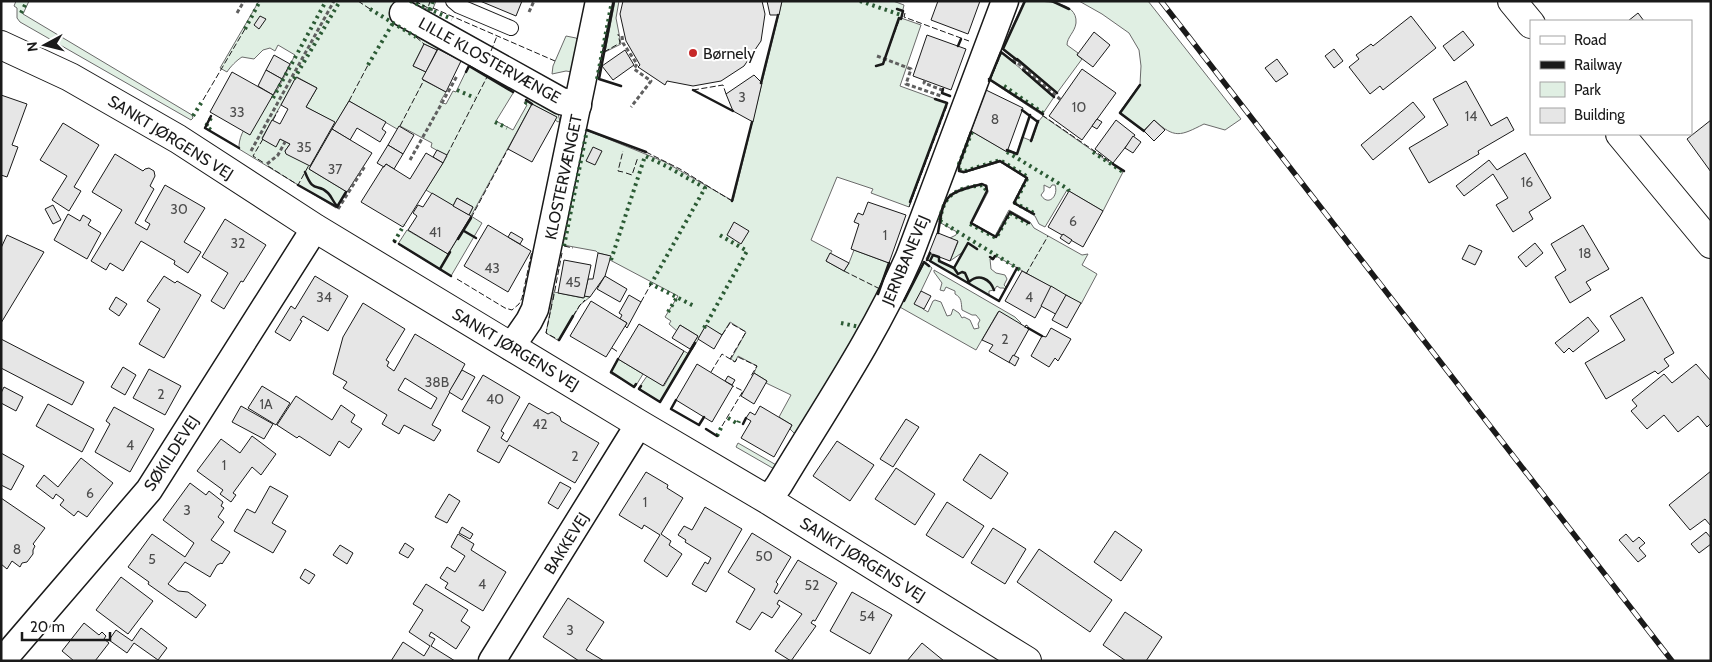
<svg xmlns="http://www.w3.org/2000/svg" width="1712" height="662" font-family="Cabin,sans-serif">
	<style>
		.green { fill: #e0efe3; stroke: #6a6a6a; fill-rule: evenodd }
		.building { fill: #e6e6e6; stroke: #1a1a1a; fill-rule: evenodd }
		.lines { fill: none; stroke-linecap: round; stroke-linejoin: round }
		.service-casing { stroke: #1a1a1a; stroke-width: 16 }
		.minor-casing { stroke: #1a1a1a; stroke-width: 29 }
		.tertiary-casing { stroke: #1a1a1a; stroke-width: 30 }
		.path { stroke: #5f5f5f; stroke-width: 3; stroke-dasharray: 4 2.5; stroke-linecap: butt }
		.service { stroke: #fff; stroke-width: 14 }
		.minor { stroke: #fff; stroke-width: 26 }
		.tertiary { stroke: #fff; stroke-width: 28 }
		.rail-casing { stroke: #1a1a1a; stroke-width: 5.5 }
		.rail { stroke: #fff; stroke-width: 4; stroke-dasharray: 11; stroke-linecap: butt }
		.hedge { stroke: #2b5a34; stroke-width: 4; stroke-dasharray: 2.5 4; stroke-linecap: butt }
		.fence { stroke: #1a1a1a; stroke-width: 1; stroke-dasharray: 6 2.5; stroke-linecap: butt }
		.wall { stroke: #1a1a1a; stroke-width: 2.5 }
		.poi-dot { fill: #c62828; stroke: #fff; stroke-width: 2 }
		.labels { text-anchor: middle; stroke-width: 4; stroke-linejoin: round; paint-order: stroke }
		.number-label { font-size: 14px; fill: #4d4d4d }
		.poi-label { font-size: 16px; fill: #1a1a1a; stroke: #fff; text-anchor: start }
		.street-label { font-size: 16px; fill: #1a1a1a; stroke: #fff }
	</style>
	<rect width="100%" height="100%" fill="#fff"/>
	<!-- green -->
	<g class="green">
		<path d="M16 1H29L23 14 192 115 193 118 191 120 20 22 17 18V8L14 6Z"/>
		<path d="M259 1H436L432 11 409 2 397 24 438 49 437 50 424 44 413 66 426 72 423 80 446 92 440 102 446 104 453 91 456 92 469 65 515 90 496 121 513 130 527 105 524 103 528 97 558 114 560 121 558 122 555 120 556 117 532 104 471 216 482 223 451 276 398 244 407 230 448 254 471 217 469 215 473 207 457 198 453 206 426 190 447 156 431 147 432 143 400 126 397 129 349 101 309 169 347 192 336 208 239 149C238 127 260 111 272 97 280 88 289 66 295 55L278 45 275 51 270 48 263 50 254 59 242 57C237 60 230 67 227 72L220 68ZM297 77 317 88 306 107 334 122 286 153 285 151 290 144 280 139 276 146 262 138Z"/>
		<path d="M615 1H619L616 18 621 44 605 52Z"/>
		<path d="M782 1H893L904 5 901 18 921 25 900 86 947 103 909 207 871 193 873 189 837 177 811 240 832 251 826 261 844 271 849 263 854 250 889 263 868 317 795 434 790 429 792 425 779 417 791 395 766 383 767 381 754 373 757 366 738 356 735 362 731 359 746 332 730 322 722 335 706 326 692 350 690 349 698 336 680 325 677 331 669 324 671 321 665 317 678 296 610 260V256L598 253 596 251 563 245 586 130 665 162 733 201Z"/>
		<path d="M1024 1C1041 1 1078 0 1076 23 1075 32 1067 37 1067 45L1078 53 1077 55 1082 59 1057 93 1002 49Z"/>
		<path d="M1079 1H1148L1241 119 1225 130 1204 124C1180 136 1175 139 1154 120L1143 131 1119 113 1140 84 1141 66 1139 50 1129 33 1102 14Z"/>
		<path d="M566 36 576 38 579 41 572 72 566 71 552 74 553 66Z"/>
		<path d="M1001 52 1054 97 1042 115 989 80Z"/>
		<path d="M1043 116 1123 172 1103 211 1067 190 1045 227 1039 224 1035 216 1013 203 1026 178 1000 162 963 173 959 171 958 166 971 131 1006 151 1007 150 1017 153 1022 137 1032 141 1038 122ZM1044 185 1050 188 1052 185H1055C1059 196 1048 207 1041 195L1044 191Z"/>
		<path d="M983 184 987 185 988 192 972 223 995 236 1009 210 1030 222 1034 228 1082 255 1088 254 1082 265 1097 274 1081 304 996 256 993 260 990 259 991 269 996 273 1005 275 1007 279 1004 285 1007 288 1005 290 1004 288H1000L997 286 994 290 989 291V295L926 259 929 253 939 257 940 261 954 268 963 252 950 261 958 242 950 238 956 235 957 232 939 222C939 216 941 211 943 206 949 189 967 186 983 184Z"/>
		<path d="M925 262 932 268 921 291 923 309 928 312 933 301 935 300 941 302 947 316 951 315 953 309 959 313 962 318 964 317 970 320 974 329 979 328 978 324 980 320 976 315H972L962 310C961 302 962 298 955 294V291L946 287 944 291 940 290 942 283 934 272V270L1015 317 1021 323 1020 325 998 312 976 350 898 306 903 302Z"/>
		<path d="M554 292 583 298 584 296 590 297 580 305 559 341 546 333Z"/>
		<path d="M684 351 689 354 660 402 638 389 647 376 664 386Z"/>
		<path d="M618 359 643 374 635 387 610 373Z"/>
		<path d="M738 443 778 466 776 470 736 447Z"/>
	</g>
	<!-- building -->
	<g class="building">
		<path d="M480 1H522L516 16Z"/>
		<path d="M623 1H762L765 14 761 41 744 66 721 81 693 86 667 81 665 85 638 67 640 65 626 41 620 14Z"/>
		<path d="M767 1H782L779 15H770Z"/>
		<path d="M938 1H980L968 34 931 20Z"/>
		<path d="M1638 13 1644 21H1628Z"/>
		<path d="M260 16 266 19 259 29 254 25Z"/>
		<path d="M1411 16 1436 48 1383 90 1380 86 1370 94 1349 67 1359 59 1356 55 1371 44 1373 46Z"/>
		<path d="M1463 31 1474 45 1454 61 1443 46Z"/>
		<path d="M1094 32 1110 45 1093 67 1077 55Z"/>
		<path d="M927 35 966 49 951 90 913 76Z"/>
		<path d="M424 44 437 50 426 72 413 66Z"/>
		<path d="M438 49 461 61 446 92 422 79Z"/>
		<path d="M1334 49 1343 61 1334 68 1325 56Z"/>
		<path d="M625 50 634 65 613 80 602 66Z"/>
		<path d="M274 55 290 64 282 79 266 70Z"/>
		<path d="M1277 59 1288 74 1276 82 1265 68Z"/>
		<path d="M1082 69 1116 93 1082 140 1049 116Z"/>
		<path d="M266 70 282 79 273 95 258 86Z"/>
		<path d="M232 72 273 95 250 135 210 112Z"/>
		<path d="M754 75 762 83 753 122 733 111 726 94Z"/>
		<path d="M296 77 317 88 306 107 335 122 310 166 286 154 285 151 290 144 280 139 276 147 262 139 272 120 280 124 288 109 281 105Z"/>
		<path d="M1466 81 1491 126 1507 117 1514 130 1478 151 1479 154 1429 183 1409 148 1448 125 1433 99Z"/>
		<path d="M986 90 1023 108 1007 152 971 131Z"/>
		<path d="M1 95 27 104 12 145 18 147 7 177 1 175Z"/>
		<path d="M349 101 386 122 382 129 386 132 380 142 357 128 350 140 332 129Z"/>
		<path d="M1413 102 1425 117 1373 160 1361 145Z"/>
		<path d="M532 104 557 117 532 162 508 149Z"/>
		<path d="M1097 119 1102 122 1097 129 1092 126Z"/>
		<path d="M1116 120 1135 135 1113 163 1095 149Z"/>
		<path d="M1154 120 1165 130 1154 141 1144 131Z"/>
		<path d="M1711 120V172L1687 139Z"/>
		<path d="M63 123 99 145 74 187 81 191 69 211 52 200 67 176 40 160Z"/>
		<path d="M399 126 414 135 403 154 388 145Z"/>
		<path d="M332 129 372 153 347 192 309 169Z"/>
		<path d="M1133 136 1141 142 1133 153 1125 148Z"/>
		<path d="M388 145 403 154 394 169 386 164 384 167 377 163Z"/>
		<path d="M593 147 602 151 595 165 586 161Z"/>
		<path d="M437 150 447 155 443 163 433 157Z"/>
		<path d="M426 153 443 163 403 227 361 202 383 167H384L386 164 410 179Z"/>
		<path d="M1525 153 1551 198 1529 212 1533 219 1513 232 1496 205 1508 198 1493 174 1464 196 1456 186 1489 160 1497 170Z"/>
		<path d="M115 154 143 171 145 169 149 168 154 171 155 176 150 186 154 189 135 223 147 230 150 224 145 221 165 185 205 208 184 242 201 252 188 273 174 264 175 261 141 241 123 271 110 263 106 270 91 261 122 210 92 192Z"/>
		<path d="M1069 191 1103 211 1083 247 1048 227Z"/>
		<path d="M432 193 471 216 448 254 408 230 417 216 413 213 418 205 423 207Z"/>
		<path d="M457 198 473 207 469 215 453 206Z"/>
		<path d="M868 202 906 215 889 263 851 249 859 224 854 222 858 213 863 215Z"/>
		<path d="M53 205 61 220 53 224 45 209Z"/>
		<path d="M68 214 80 221 83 215 91 220 88 225 101 233 87 259 54 240Z"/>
		<path d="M225 219 266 245 243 282 241 281 224 309 211 301 228 273 202 257Z"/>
		<path d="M734 222 749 231 741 244 727 235Z"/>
		<path d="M488 225 531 251 508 292 464 266Z"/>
		<path d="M1583 225 1609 269 1586 282 1591 290 1570 303 1555 277 1566 270 1551 244Z"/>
		<path d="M511 232 523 239 520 244 508 237Z"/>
		<path d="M937 233H938L958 241 950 261 929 253Z"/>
		<path d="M1063 234 1072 240 1069 244 1060 238Z"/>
		<path d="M7 235 44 252 1 323V248Z"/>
		<path d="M1535 243 1543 253 1526 267 1518 257Z"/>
		<path d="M1469 245 1482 251 1475 265 1462 259Z"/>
		<path d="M598 253 611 256 605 276 590 297 584 296 588 279H593Z"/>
		<path d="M830 253 849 263 844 271 826 261Z"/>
		<path d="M564 260 591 265 584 298 558 293Z"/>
		<path d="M1022 271 1052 287 1035 318 1005 301Z"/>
		<path d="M164 276 175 283 177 281 201 295 164 358 139 344 160 309 147 301Z"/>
		<path d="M315 276 348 296 328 331 303 316 300 320 302 321 290 341 275 332 291 306 295 309Z"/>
		<path d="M605 276 627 289 620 302 597 289Z"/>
		<path d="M1051 286 1071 298 1061 317 1041 306Z"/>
		<path d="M921 291 931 296 924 309 914 304Z"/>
		<path d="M629 295 641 302 627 328 625 326 627 323 620 319 622 315 619 313Z"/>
		<path d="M1066 295 1081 303 1067 328 1052 320Z"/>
		<path d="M116 297 127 304 119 316 109 309Z"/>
		<path d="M1642 297 1674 353 1664 359 1669 366 1658 374 1655 371 1606 399 1585 363 1625 340 1610 316Z"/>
		<path d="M591 301 627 323 606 357 570 336Z"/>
		<path d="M363 303 405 329 386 360 389 362 387 366 394 371 415 334 465 364 432 425 441 430 434 441 404 425 399 434 382 424 387 415 343 388 347 382 333 374 343 337ZM405 378 437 398 431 409 398 390Z"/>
		<path d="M999 311 1029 329 1010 363 989 351 993 345 982 340Z"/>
		<path d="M1588 317 1599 331 1573 352 1569 348 1564 353 1555 343Z"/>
		<path d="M639 324 684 351 663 386 618 359Z"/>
		<path d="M680 325 698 336 690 349 672 338Z"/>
		<path d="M706 325 722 335 714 349 698 339Z"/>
		<path d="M1051 328 1071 339 1058 361 1055 358 1049 367 1031 356 1042 336 1046 337Z"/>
		<path d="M1 339 84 382 72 405 1 368Z"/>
		<path d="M1013 355 1019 358 1015 366 1009 362Z"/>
		<path d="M697 364 733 386 712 422 676 400Z"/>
		<path d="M1696 364 1711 381V423L1707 427 1698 416 1678 432 1664 415 1647 429 1631 411 1637 406 1632 400 1664 374 1672 383Z"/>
		<path d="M123 367 136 375 125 395 111 387Z"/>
		<path d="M149 369 181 386 165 415 133 398Z"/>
		<path d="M462 370 475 377 462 400 449 392Z"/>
		<path d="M754 373 767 381 754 404 741 396Z"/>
		<path d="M483 375 520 397 501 431 504 433 501 438 507 442 529 403 548 414 552 412 560 417 561 421 599 443 575 483 509 445 499 463 477 451 490 427 462 411Z"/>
		<path d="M728 376 735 380 732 385 725 381Z"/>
		<path d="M262 386 290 403 276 425 248 408Z"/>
		<path d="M4 387 23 397 16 411 1 403V393Z"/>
		<path d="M296 396 332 420 341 405 355 415 351 422 362 429 349 448 339 441 330 456 299 436 297 438 277 425Z"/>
		<path d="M48 404 94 429 82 452 36 426Z"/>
		<path d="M241 406 273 424 264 439 232 422Z"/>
		<path d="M760 406 792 425 774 457 741 438 751 421 746 418 750 412 755 415Z"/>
		<path d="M114 407 154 429 130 472 95 452 110 424 106 421Z"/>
		<path d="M906 419 919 427 893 467 880 459Z"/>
		<path d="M252 436 276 454 261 475 252 467 233 493 236 495 231 502 220 494 223 490 197 471 221 439 240 453Z"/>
		<path d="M837 441 874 465 850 501 813 476Z"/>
		<path d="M1 453 24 466 11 490 1 485Z"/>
		<path d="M980 454 1008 473 991 499 963 480Z"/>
		<path d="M81 458 113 483 87 517 78 511 74 516 60 505 64 500 56 494 53 499 36 486 44 475 58 487Z"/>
		<path d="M896 468 935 494 915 525 875 499Z"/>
		<path d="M1711 471V526L1705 519 1690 530 1669 505Z"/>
		<path d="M646 472 668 485 667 488 683 498 661 534 671 541 669 545 682 554 667 577 644 561 660 535 644 525 642 529 619 515Z"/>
		<path d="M560 482 571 488 558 509 548 503Z"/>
		<path d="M190 483 206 495 209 491 223 502 221 506 224 508 218 517 224 522 211 540 230 552 222 564 221 563 217 565 210 577 185 562 168 584 178 591 188 592 206 605 196 618 148 584 149 582 128 567 152 534 185 557 194 543 163 520Z"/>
		<path d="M270 486 288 496 272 523 286 531 273 553 234 531 247 509 255 513Z"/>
		<path d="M449 494 460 501 447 523 435 517Z"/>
		<path d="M1 498 45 528 33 544 35 546 33 550V554L27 562 22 563 20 567 12 561 7 569 1 564Z"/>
		<path d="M947 502 984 526 963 558 926 535Z"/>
		<path d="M705 507 742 529 706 592 692 584 705 562 708 564 711 558 685 542 686 540 678 535 684 526 692 530Z"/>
		<path d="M462 527 473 534 470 539 459 533Z"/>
		<path d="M993 528 1026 549 1005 584 971 563Z"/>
		<path d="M1115 531 1142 550 1121 581 1094 562Z"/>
		<path d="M1706 532 1711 538V544L1699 553 1691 544Z"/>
		<path d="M752 533 791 557 776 582 778 584 774 592 777 594 798 560 837 583 815 621 813 620 811 623 816 626 791 661 775 651 802 614 779 600 777 604 780 606 772 618 762 612 750 630 736 622 755 589 728 572Z"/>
		<path d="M458 534 474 544 471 550 506 572 483 611 445 588 448 583 440 578 447 567 455 572 465 556 451 547Z"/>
		<path d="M1626 534 1633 542 1639 537 1645 543 1639 548 1646 556 1638 562 1619 540Z"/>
		<path d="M405 543 414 549 408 558 399 553Z"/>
		<path d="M340 545 353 553 347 564 333 555Z"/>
		<path d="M1039 549 1112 600 1090 632 1017 582Z"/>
		<path d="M305 569 315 575 309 584 300 578Z"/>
		<path d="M121 577 153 601 128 634 96 610Z"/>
		<path d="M426 584 468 610 461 621 470 627 456 649 431 632 429 636 435 639 431 646 455 661H391L403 642 424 656 430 646 409 632 423 610 413 604Z"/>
		<path d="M852 592 892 615 870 654 830 631Z"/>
		<path d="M568 598 604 622 586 650 604 661H579L543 637Z"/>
		<path d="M1125 612 1162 637 1146 661H1126L1103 645Z"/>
		<path d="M84 623 99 635 102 632 106 636 104 639 109 643 95 661H74L62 651Z"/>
		<path d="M141 628 167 648 158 660 134 643 127 653 109 640 116 630 132 641Z"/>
		<path d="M922 643 944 661H907Z"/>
	</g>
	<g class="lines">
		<defs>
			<path id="service" d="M453 1 459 6 511 28"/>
			<g id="minor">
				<path d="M403 13 561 101 578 105"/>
				<path d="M511 347 529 321 535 309 599 1"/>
				<path d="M768 500 779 485C824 410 874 337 909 257L1005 1"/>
				<path d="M2 661 149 490 315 228"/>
				<path d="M492 661 639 424"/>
			</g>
			<g id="tertiary">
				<path d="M1512 1 1531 24"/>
				<path d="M1 45 70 77 178 139 315 228 639 424 768 500 1027 661"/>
				<path d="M1620 134 1711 244"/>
			</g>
		</defs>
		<!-- service casing -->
		<use href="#service" class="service-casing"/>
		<!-- minor casing -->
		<use href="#minor" class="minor-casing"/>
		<!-- tertiary casing -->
		<use href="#tertiary" class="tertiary-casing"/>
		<!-- path -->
		<g class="path">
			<path d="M529 12 534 1"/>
			<path d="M237 13 244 1"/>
			<path d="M622 36 623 43 637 64 634 69 651 81 631 107"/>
			<path d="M877 56 911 69 906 84 941 96"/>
			<path d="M1013 59 1061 100"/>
			<path d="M925 80 924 83 942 90"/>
			<path d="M251 151 334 1"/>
			<path d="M410 160 457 76"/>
			<path d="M267 164 278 155 285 142"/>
			<path d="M338 209 365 166 364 165"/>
		</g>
		<!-- service -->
		<use href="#service" class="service"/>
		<!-- minor -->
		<use href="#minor" class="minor"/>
		<!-- tertiary -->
		<use href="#tertiary" class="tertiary"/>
		<defs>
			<path id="rail" d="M1161 1 1672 661"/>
		</defs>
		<!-- rail casing -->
		<use href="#rail" class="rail-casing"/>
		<!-- rail -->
		<use href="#rail" class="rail"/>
		<!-- hedge -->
		<g class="hedge">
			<path d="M410 1 452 19"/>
			<path d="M860 1 901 15"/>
			<path d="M370 9 416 37"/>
			<path d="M430 10 433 1"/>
			<path d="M21 13 27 1"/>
			<path d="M245 29 260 1"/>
			<path d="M368 65 393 23"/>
			<path d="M294 79 340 1"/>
			<path d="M597 79 612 1"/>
			<path d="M1004 86 1043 113"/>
			<path d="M457 90 475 98"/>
			<path d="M273 98 326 1"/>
			<path d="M525 102 531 105"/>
			<path d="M193 116 203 100"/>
			<path d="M211 118 206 126 211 130"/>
			<path d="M495 122 507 128"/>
			<path d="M972 132 959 164 960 170 965 171 1000 160 1028 177 1015 203 1034 213"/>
			<path d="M1007 152 1068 189 1069 191"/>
			<path d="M1093 152 1123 172"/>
			<path d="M940 220C944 193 957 188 983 185L986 190"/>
			<path d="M940 221 1022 271"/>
			<path d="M970 224 996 238 1010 213 1028 224"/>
			<path d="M394 242 404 225"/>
			<path d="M564 246 587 130"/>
			<path d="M611 260 645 156 666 166 705 188 651 284 694 306"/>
			<path d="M668 312 677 297"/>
			<path d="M841 323 860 327"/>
			<path d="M704 328 747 251 718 234"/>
			<path d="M728 418 738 424 739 421"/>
			<path d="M717 436 722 426"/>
		</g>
		<!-- fence -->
		<g class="fence">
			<path d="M358 1 370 9"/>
			<path d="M415 1 428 8 430 1"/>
			<path d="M433 8 555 61"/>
			<path d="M905 13 904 17 969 41"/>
			<path d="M416 37 424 44"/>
			<path d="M1003 49 1025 1"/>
			<path d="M491 51 497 36"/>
			<path d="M604 52 620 43 618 34"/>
			<path d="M885 58 900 18"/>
			<path d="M990 80 1002 52"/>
			<path d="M693 90 723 85 726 94"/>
			<path d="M203 100 245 29"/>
			<path d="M349 101 368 65"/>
			<path d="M1042 115 1109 161"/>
			<path d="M273 120 278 111"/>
			<path d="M400 126 424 80"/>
			<path d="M263 139 253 156 264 163"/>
			<path d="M1007 151 1017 154"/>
			<path d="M646 152 680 169 732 201"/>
			<path d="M447 155 487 77"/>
			<path d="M268 166 298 185 309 165"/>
			<path d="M623 172 618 171 623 151"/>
			<path d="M626 173 632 175 638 157"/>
			<path d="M909 207 948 103 936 99"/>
			<path d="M471 218 508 149"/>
			<path d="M564 246 573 248"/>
			<path d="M928 260 931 262"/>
			<path d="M844 271 880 289 890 263"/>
			<path d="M1026 274 1048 236"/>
			<path d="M457 279 505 308 512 310 519 304 522 298 532 251"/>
			<path d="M553 300 562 253"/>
			<path d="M641 302 651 284"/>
			<path d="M552 304 546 333 559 340"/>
			<path d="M573 316 580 305 585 300"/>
			<path d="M1025 328 1026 325 1029 327"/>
			<path d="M722 335 730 323 746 332 730 359"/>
			<path d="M612 348 618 352"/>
			<path d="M711 372 722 354 735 362 738 357 757 366 751 376"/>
			<path d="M722 426 743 391 733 386"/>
		</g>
		<!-- wall -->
		<g class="wall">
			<path d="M614 1 599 79 621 86"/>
			<path d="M1052 1 1069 9"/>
			<path d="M958 46 961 39"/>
			<path d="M1017 59 1057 93"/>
			<path d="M1017 60 1003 49 1025 1"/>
			<path d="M876 66 883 64 899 18 901 19 903 11 897 9"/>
			<path d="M1023 70 1054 97"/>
			<path d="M466 72 469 66 513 92"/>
			<path d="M989 79 1043 114"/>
			<path d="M989 81 1001 52 1015 63"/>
			<path d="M761 83 778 15"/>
			<path d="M1140 85 1120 113 1144 131"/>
			<path d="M943 89 942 93 950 96"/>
			<path d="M693 90 733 111"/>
			<path d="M526 100 532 104"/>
			<path d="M1022 110 1038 122"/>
			<path d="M211 116 205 128 239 148"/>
			<path d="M587 130 646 152"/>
			<path d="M971 132 959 165V171L964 172 1000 161 1027 178 1014 203 1034 214"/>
			<path d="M1031 141 1038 121"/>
			<path d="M1007 150 1017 154 1030 115"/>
			<path d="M1113 164 1124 171"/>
			<path d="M305 172C314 195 317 182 328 193 332 197 333 202 337 206"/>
			<path d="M298 185 337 207 346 192"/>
			<path d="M732 201 752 122"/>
			<path d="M910 202 947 103 935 99"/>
			<path d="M464 231 476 238"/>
			<path d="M938 233C944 195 944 194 982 184L986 186 987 191 971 223 996 237 1010 212 1029 223"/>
			<path d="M458 239 471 218"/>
			<path d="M394 241 395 242"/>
			<path d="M399 244 451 276"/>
			<path d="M990 257 993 259 995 256"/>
			<path d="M927 260 930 253"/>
			<path d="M954 268 968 243 977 249"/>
			<path d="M440 269 450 252"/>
			<path d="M994 290C990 279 979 273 969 282L965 273 962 272 958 274 954 268 939 261V257L933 255 930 261 999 301 1017 268"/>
			<path d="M878 294 889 263"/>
			<path d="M904 301 924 262 929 266"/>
			<path d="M1028 328 1042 336"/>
			<path d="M559 340 573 316"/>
			<path d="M618 359 611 372 634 387 636 384"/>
			<path d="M641 386 639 389 660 402 695 343"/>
			<path d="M676 400 671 409 699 425 704 417"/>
			<path d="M743 424 746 418"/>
			<path d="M706 429 717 436"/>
		</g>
	</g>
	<!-- markers -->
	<circle class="poi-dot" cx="693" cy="53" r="5"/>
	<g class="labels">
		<!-- number labels -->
		<g class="number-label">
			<text x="742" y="102">3</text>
			<text x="1079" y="112">10</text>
			<text x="237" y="117">33</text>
			<text x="1471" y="121">14</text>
			<text x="995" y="124">8</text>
			<text x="304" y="152">35</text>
			<text x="335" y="174">37</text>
			<text x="1527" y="187">16</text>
			<text x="179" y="214">30</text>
			<text x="1073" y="226">6</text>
			<text x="435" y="237">41</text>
			<text x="885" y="240">1</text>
			<text x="238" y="248">32</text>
			<text x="1585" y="258">18</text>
			<text x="492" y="273">43</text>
			<text x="573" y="287">45</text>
			<text x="324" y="302">34</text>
			<text x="1029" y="302">4</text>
			<text x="1005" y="344">2</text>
			<text x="437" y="387">38B</text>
			<text x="161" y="399">2</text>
			<text x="495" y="404">40</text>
			<text x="266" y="409">1A</text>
			<text x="540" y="429">42</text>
			<text x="130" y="450">4</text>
			<text x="575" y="461">2</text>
			<text x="224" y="470">1</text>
			<text x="90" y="498">6</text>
			<text x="645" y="507">1</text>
			<text x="187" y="515">3</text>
			<text x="17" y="554">8</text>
			<text x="764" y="561">50</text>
			<text x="152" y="564">5</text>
			<text x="482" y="589">4</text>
			<text x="812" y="590">52</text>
			<text x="867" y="621">54</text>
			<text x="570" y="635">3</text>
		</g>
		<!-- poi labels -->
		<g class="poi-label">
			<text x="703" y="59">Børnely</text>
		</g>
		<!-- street labels -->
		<g class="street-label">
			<text transform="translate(490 60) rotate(29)" y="6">LILLE KLOSTERVÆNGE</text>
			<text transform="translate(171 137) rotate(32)" y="6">SANKT JØRGENS VEJ</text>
			<text transform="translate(563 177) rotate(-78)" y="6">KLOSTERVÆNGET</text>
			<text transform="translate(905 260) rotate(-67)" y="6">JERNBANEVEJ</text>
			<text transform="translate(516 349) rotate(31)" y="6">SANKT JØRGENS VEJ</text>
			<text transform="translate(171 453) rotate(-57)" y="6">SØKILDEVEJ</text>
			<text transform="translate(566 543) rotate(-58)" y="6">BAKKEVEJ</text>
			<text transform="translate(863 559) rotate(32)" y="6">SANKT JØRGENS VEJ</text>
		</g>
	</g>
	<!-- border -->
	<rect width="1712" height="662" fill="none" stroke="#1a1a1a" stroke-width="5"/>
	<!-- legend -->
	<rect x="1530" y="20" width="162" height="115" fill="#ffffff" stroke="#a3a3a3"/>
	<rect x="1540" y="36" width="25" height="8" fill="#ffffff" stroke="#a3a3a3"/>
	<text x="1574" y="45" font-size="15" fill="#1a1a1a">Road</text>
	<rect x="1540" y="61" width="25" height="8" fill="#1a1a1a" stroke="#a3a3a3"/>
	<text x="1574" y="70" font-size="15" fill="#1a1a1a">Railway</text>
	<rect x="1540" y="82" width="25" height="15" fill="#e0efe3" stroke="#a3a3a3"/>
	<text x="1574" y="95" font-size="15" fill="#1a1a1a">Park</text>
	<rect x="1540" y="108" width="25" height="15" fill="#e6e6e6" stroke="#a3a3a3"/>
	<text x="1574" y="120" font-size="15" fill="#1a1a1a">Building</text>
	<!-- north arrow -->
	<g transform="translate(45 45) rotate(263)" stroke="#ffffff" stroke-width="4" paint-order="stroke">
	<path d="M0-4L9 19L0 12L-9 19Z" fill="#1a1a1a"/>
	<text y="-8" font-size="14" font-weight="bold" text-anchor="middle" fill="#1a1a1a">N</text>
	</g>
	<!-- scale -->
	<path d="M22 632v8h88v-8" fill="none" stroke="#1a1a1a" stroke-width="2.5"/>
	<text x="30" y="632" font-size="15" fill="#1a1a1a" stroke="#ffffff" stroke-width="4" paint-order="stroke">20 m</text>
</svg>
